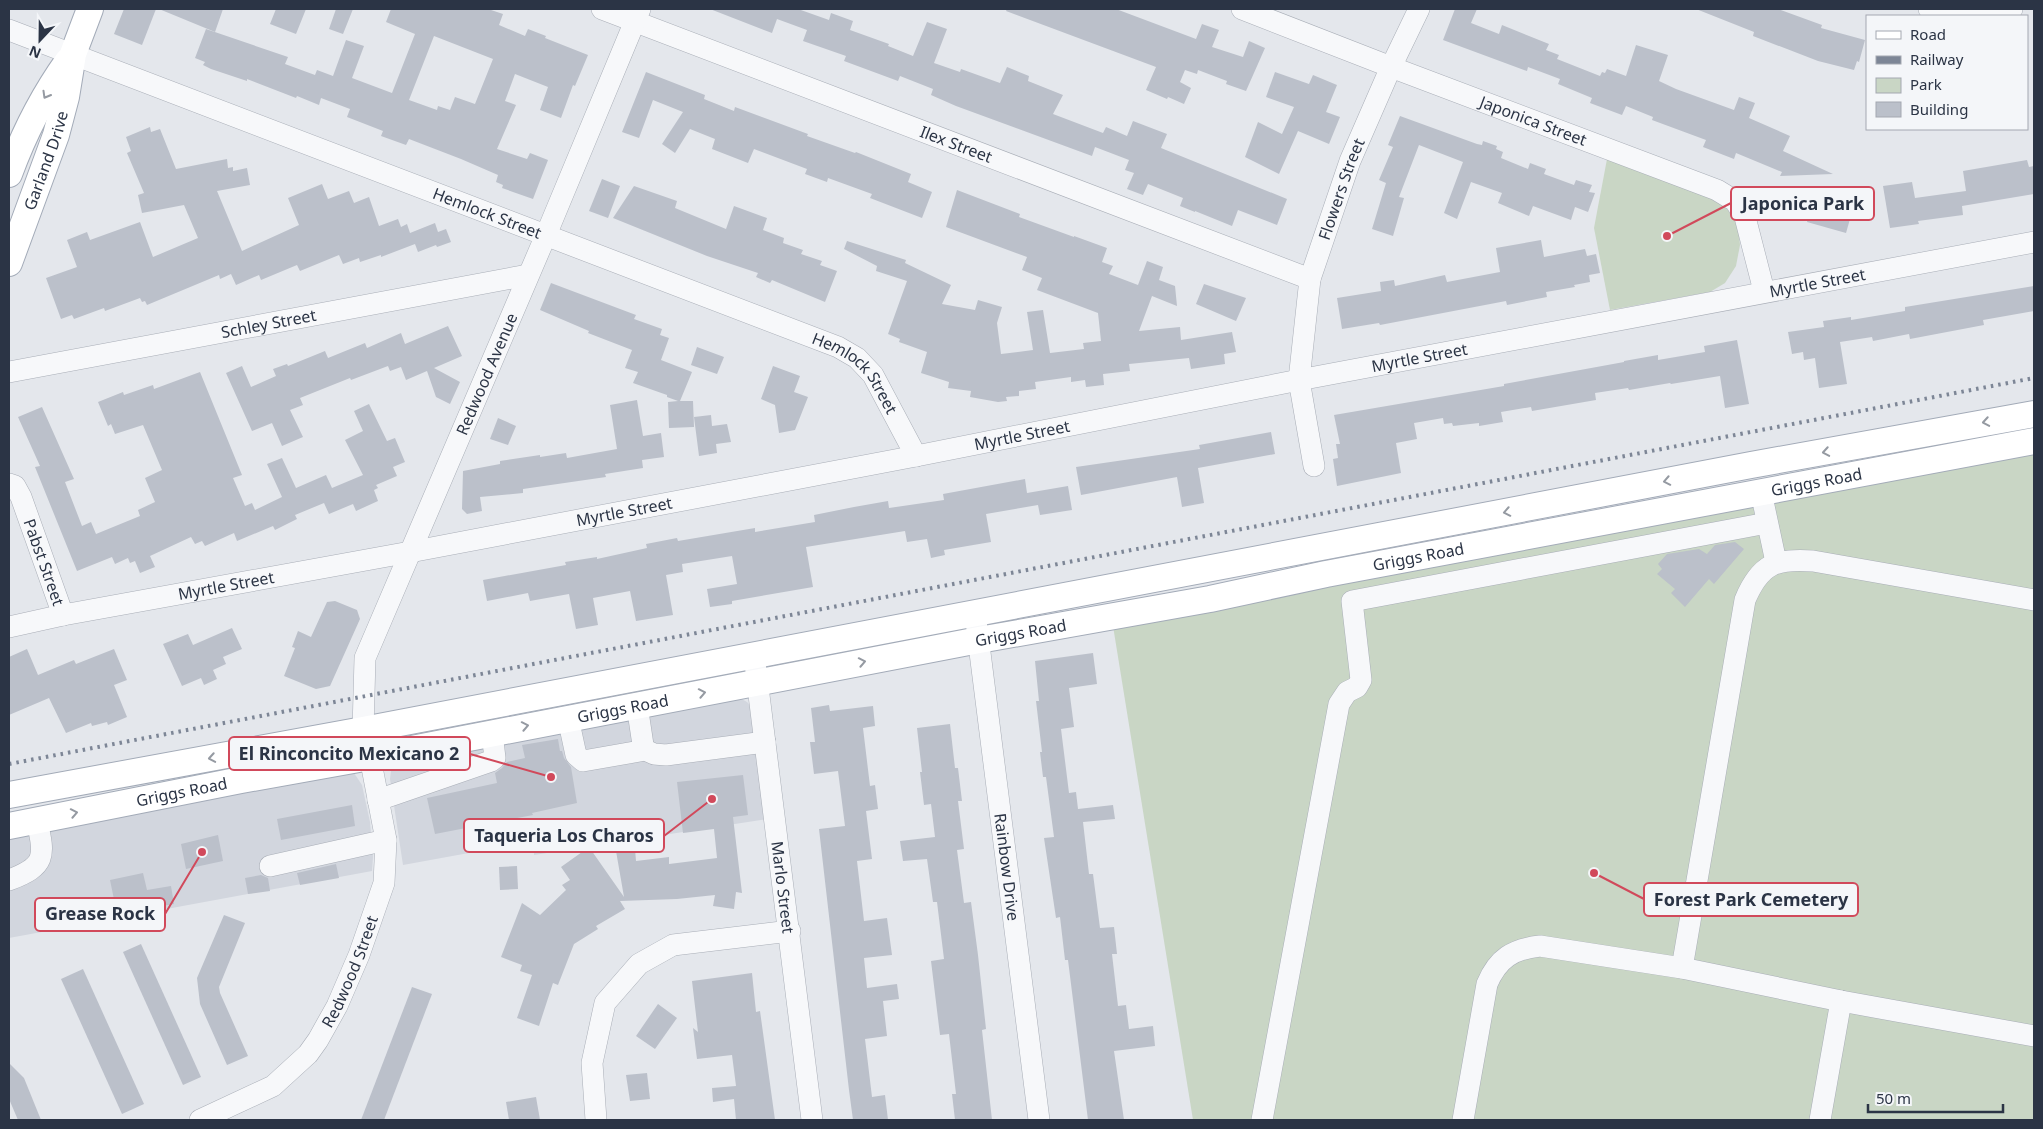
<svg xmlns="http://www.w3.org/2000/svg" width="2043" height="1129" font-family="'Noto Sans',sans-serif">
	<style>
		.built { fill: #d2d6de }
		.green { fill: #c9d6c5 }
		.building { fill: #bbc0ca; fill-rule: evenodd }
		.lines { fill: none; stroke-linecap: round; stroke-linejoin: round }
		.minor-casing { stroke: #a9aeb7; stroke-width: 22 }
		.major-casing { stroke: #a3abb8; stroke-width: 28 }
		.minor { stroke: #f7f8fa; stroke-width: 21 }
		.major { stroke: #fff; stroke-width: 26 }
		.rail { stroke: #7d8696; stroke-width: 4; stroke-dasharray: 2.5 5; stroke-linecap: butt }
		.oneway { stroke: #959aa2 }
		.labels { text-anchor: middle; stroke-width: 5; stroke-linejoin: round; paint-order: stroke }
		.street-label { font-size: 16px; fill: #2b3445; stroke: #f4f6f9 }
		.leader { fill: none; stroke: #d1495b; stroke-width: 2 }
		.callout-dot { fill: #d1495b; stroke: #f4f6f9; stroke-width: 2 }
		.callout { fill: #f4f6f9; stroke: #d1495b; stroke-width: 2 }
		.callout-label { font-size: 18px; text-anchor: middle; font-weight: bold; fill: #2b3445 }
	</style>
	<rect width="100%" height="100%" fill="#e4e7ec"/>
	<!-- built -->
	<g class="built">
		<path d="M738 697 747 702 753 708 768 819 534 855V841L403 865 390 779 391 771 396 763Z"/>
		<path d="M354 773 362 785 370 822 373 857 372 871 9 938V835Z"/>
	</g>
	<!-- green -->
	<g class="green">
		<path d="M1607 159 1712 198 1728 210 1738 226 1740 245 1736 266 1725 283 1710 292 1610 310 1594 228Z"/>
		<path d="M2034 454V1120H1193L1113 626Z"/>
	</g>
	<!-- building -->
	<g class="building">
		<path d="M124 9H156L142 45 114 34Z"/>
		<path d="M159 9H223L215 32Z"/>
		<path d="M276 9H306L296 34 270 24Z"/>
		<path d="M336 9H353L343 34 329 29Z"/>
		<path d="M391 9H488L503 14 499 25 525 36 528 29 546 36 545 38 588 55 575 86 573 85 561 118 540 110 548 87 515 74 505 101 516 105 497 149 527 159 530 153 548 160 533 199 502 188 503 185 496 182 498 175 461 159 409 139 406 145 381 136 383 131 347 117 350 109 321 98 319 105 297 96 296 98 247 79V81L211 69 203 65 205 62 195 58 206 29 288 57 285 64 315 75 317 70 333 76 346 40 364 46 352 78 392 93 415 34 386 22ZM434 36 493 59 475 104 455 97 450 110 438 106 437 110 409 100Z"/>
		<path d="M710 9H798L829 20 831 13 853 21 850 30 889 44 888 46 913 56 927 22 947 29 934 63 960 72 961 69 1000 83 1007 67 1029 76 1028 81 1063 95 1053 114 1103 133 1106 127 1127 136 1133 121 1167 134 1161 148 1287 199 1277 225 1238 210 1232 226 1195 211V212L1180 206 1183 198 1148 184 1143 195 1127 189 1134 173 1125 170 1129 160 1095 147 1092 156 956 106 931 95 933 89 900 76 898 81 844 61 846 56 803 41 807 30 777 19 772 33Z"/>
		<path d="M1007 9H1116L1196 39 1202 24 1219 30 1212 47 1243 57 1249 41 1265 48 1246 91 1226 84 1227 81 1198 70 1197 74 1185 70 1180 82 1191 88 1184 104 1168 97 1167 99 1146 90 1156 67 1006 11Z"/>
		<path d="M1455 9H1477L1471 23 1499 34 1502 25 1549 44 1546 50 1559 55 1557 59 1600 76 1602 72 1605 73 1607 69 1626 76 1636 45 1668 55 1659 81 1676 89 1734 110 1739 97 1755 103 1749 118 1790 136 1783 151 1833 174 1780 176 1782 172 1736 153 1734 159 1703 147 1706 140 1652 120 1653 117 1626 106 1622 115 1590 103 1592 98 1558 84 1560 79 1528 67 1527 71 1443 40Z"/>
		<path d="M1696 9H1778L1822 25 1821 28 1865 40 1859 62 1857 61 1854 70 1818 61 1753 36 1754 32Z"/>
		<path d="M646 72 705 95 704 99 734 111 735 107 808 134 807 136 855 153 856 152 911 174 908 182 932 192 922 218 870 198 872 194 828 178 827 182 805 174 807 169 754 149 748 163 712 149 715 139 690 129 675 153 662 144 683 112 653 100 639 138 622 132Z"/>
		<path d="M1275 72 1309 84 1313 75 1337 85 1326 112 1340 117 1329 144 1298 131 1279 174 1245 157 1258 122 1282 134 1294 107 1266 97Z"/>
		<path d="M1400 116 1477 144 1482 145 1483 141 1497 146 1496 149 1503 152 1501 158 1528 169 1530 163 1546 169 1544 174 1574 185 1576 180 1592 185 1589 192 1595 193 1588 212 1575 207 1571 220 1533 206 1529 216 1498 203 1502 193 1471 182 1457 219 1444 213 1463 162 1419 145 1399 197 1404 198 1393 236 1372 229 1386 183 1379 180 1393 147 1388 145Z"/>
		<path d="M150 127 151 132 160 129 176 169 227 159 228 168 233 167V171L247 168 250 185 217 191 242 251 299 225 288 198 322 184 328 199 349 191 354 203 369 197 379 226 398 219 401 227 407 224 410 233 435 223 438 232 446 229 451 242 437 247 436 245 418 252 415 244 381 257V255L360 262 359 258 343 264 339 255 300 271 297 265 261 280 259 275 236 285 231 274 220 279 219 275 147 305 145 301 142 302 140 298 105 311 104 308 74 319 72 315 61 319 46 278 77 267 67 240 87 232 90 240 140 222 153 257 198 238 184 205 142 213 138 195 144 193 127 153 131 151 126 137Z"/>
		<path d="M2027 160 2029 167 2034 166V194L1962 206 1963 215 1918 221 1919 224 1890 228 1883 186 1912 182 1915 198 1966 191 1963 171Z"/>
		<path d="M602 179 620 186 608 218 589 211Z"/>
		<path d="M634 186 677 201 675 208 726 229 734 206 767 218 763 230 784 238 783 243 803 250 801 254 822 261 820 265 837 271 825 302 772 280 770 283 756 277 758 273 707 256 613 218Z"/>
		<path d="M957 190 1020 214 1019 217 1074 237V236L1107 248 1102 262 1113 266 1109 274 1138 285 1147 261 1163 267 1159 280 1175 286 1177 306 1152 296 1139 331 1180 327 1181 340 1232 332 1236 352 1224 354 1225 364 1191 369 1189 358 1129 364 1130 371 1103 374 1104 385 1086 387 1085 380 1071 382V377L1035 382 1036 389 1019 391V396L1006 397 1007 401 998 402 970 397 971 391 948 388 949 382 921 373 927 352 899 342 900 339 888 334 907 281 876 271 877 266 844 249 847 241 906 260 905 263 951 285 942 304 975 310 978 300 1002 307 997 323 1001 354 1033 350 1027 312 1043 310 1050 353 1084 349 1083 343 1101 341 1098 313 1037 290 1042 278 1022 270 1027 257 946 227Z"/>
		<path d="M1816 194 1854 205 1846 233 1807 222Z"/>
		<path d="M1541 240 1544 257 1585 249 1587 256 1596 254 1600 273 1589 275 1590 282 1574 285 1575 287 1546 292 1547 297 1507 305 1506 301 1380 325 1379 323 1342 329 1337 298 1381 291 1380 282 1394 280 1395 286 1445 275 1447 282 1500 272 1496 248Z"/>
		<path d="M551 283 636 315 634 319 662 329 660 335 669 338 661 360 692 372 680 401H693L694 427 669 428 668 402 678 401 667 397V395L633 383 638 372 625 368 632 350 588 333 589 331 540 310Z"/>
		<path d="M1204 284 1246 298 1236 321 1196 304Z"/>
		<path d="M2034 286V311L1983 320 1984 325 1910 339 1909 334 1873 341 1872 337 1840 342 1847 384 1819 388 1815 358 1804 360 1803 352 1792 354 1788 332 1824 327 1823 321 1851 317V320L1905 311V307Z"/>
		<path d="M448 326 462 356 434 368 460 382 450 404 436 397 427 371 406 380 401 367 390 371 388 366 351 380 350 378 300 398 303 405 290 410 303 437 282 446 272 423 252 431 226 373 242 366 251 387 276 376 273 369 287 364 288 366 325 351 328 358 365 343 367 348 401 333 405 344Z"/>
		<path d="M1737 340 1749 404 1725 408 1720 376 1671 384 1670 383 1629 390 1628 388 1595 393 1596 400 1532 411 1531 407 1501 412 1503 422 1479 426V423L1453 426 1452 423 1444 424 1443 418 1414 423 1417 439 1396 443 1401 473 1337 486 1333 459 1338 458 1336 444H1340L1334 415 1504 386V384L1624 362V361L1658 355V360L1705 352 1704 346Z"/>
		<path d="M697 347 724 357 717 374 691 365Z"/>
		<path d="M773 366 800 376 794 392 808 397 795 430 779 433 775 405 761 399Z"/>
		<path d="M200 372 242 475 233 478 245 506 252 503 255 510 282 497 267 464 282 458 296 488 326 475 332 488 363 475 345 440 363 431 354 411 369 404 387 441 395 438 405 462 393 467 397 476 376 485 378 488 374 490 378 501 356 511 353 504 329 514 324 503 295 515 297 519 275 530 273 526 237 541 234 533 205 546 202 541 195 544 191 537 150 556 155 567 140 573 135 561 130 563 128 558 115 564 112 557 77 571 35 467 40 466 18 417 42 407 74 479 65 482 82 526 91 522 96 534 140 516 138 510 155 502 145 478 162 470 143 425 115 434 111 424 108 426 98 402 123 392 124 395 153 385 154 389Z"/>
		<path d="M637 400 643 436 661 433 664 457 642 460 643 468 605 474 606 477 523 489V493L480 497 482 511 467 514 462 509 463 471 500 464V461L540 455V457L566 453 567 458 617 449 610 405Z"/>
		<path d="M711 415 712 426 727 424 731 442 716 444 717 453 699 456 694 417Z"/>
		<path d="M498 418 516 426 508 445 490 439Z"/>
		<path d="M1271 432 1275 454 1198 468 1204 503 1182 507 1177 477 1081 495 1076 467 1200 449 1199 445Z"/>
		<path d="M1025 479 1027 493 1068 486 1072 510 1040 515 1038 505 986 514 991 542 944 550 945 555 931 558 927 539 907 542 905 531 806 547 813 587 732 601V604L710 607 707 589 737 584 732 556 682 564 683 572 666 575 673 615 636 621 630 591 593 598 598 625 576 629 569 594 530 601 528 593 487 601 483 580 566 565 565 562 597 557V559L647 548 646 544 677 538 678 541 755 528V532L815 522 814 515 854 507 888 501 889 508 944 500 943 494Z"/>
		<path d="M1735 542 1744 549 1714 584 1709 579 1685 607 1671 593 1675 589 1657 574 1662 569 1658 564 1667 554 1699 549 1707 554 1715 545Z"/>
		<path d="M335 601 357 610 360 619 330 686 316 689 284 676 295 648 292 647 298 631 311 637 327 602Z"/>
		<path d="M232 628 242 649 223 657 226 664 213 670 217 679 204 685 201 678 182 686 163 644 188 634 193 645Z"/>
		<path d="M27 649 38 675 74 660 76 664 114 649 127 680 114 685 127 717 108 725 107 722 92 726 91 723 66 733 49 698 9 715V657Z"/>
		<path d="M1093 653 1097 684 1069 688 1074 727 1061 729 1069 793 1076 792 1078 809 1113 805 1115 819 1083 822 1089 874H1093L1100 928 1114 927 1117 954H1112L1118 1006 1126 1005 1129 1029 1153 1026 1155 1046 1114 1051 1124 1120H1088L1068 960H1065L1060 917 1056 918 1044 838 1054 837 1046 777H1043L1040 752H1042L1036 701H1039L1035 661Z"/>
		<path d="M829 705 830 711 873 706 875 726 863 728 870 786 875 785 878 809 866 811 872 859 857 861 864 921 887 918 892 955 864 958 867 988 897 984 899 999 883 1001 887 1036 865 1039 872 1097 885 1095 888 1120H853L849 1090 819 829 845 826 838 771 814 774 810 742H815L811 708Z"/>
		<path d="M950 724 955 768H958L962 801H958L964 849 957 850 964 903 971 902 978 955 986 1029 982 1030 992 1120H955L952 1094H956L949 1034 940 1035 931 961 944 959 937 902H933L927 859 903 861 900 841 935 837 931 804 924 805 920 772H922L917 728Z"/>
		<path d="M558 739 560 751H562L564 758 571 767 577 803 532 813 533 815 435 834 427 798 497 783 495 773 502 768 507 762 525 758 522 745Z"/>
		<path d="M743 775 748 815 733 817 742 893 736 892 734 909 713 906 715 895 677 899 620 901 625 909 596 926 598 929 574 944 558 985 553 983 539 1026 517 1018 532 975 520 971 522 965 501 957 522 903 540 915 566 890 562 885 570 880 561 867 589 847 624 897 616 851 635 849 636 861 669 857V864L717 858 714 829 683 833 677 782Z"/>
		<path d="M352 805 355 826 281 840 277 819Z"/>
		<path d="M218 835 223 861 186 869 181 844Z"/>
		<path d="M336 864 339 878 300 885 297 873Z"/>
		<path d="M517 866 518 889 500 890 499 867Z"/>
		<path d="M143 873 147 890 171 886 174 904 117 914 110 880Z"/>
		<path d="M261 875 268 878 270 891 248 894 245 878Z"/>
		<path d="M224 915 245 923 219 987 220 993 248 1056 227 1065 200 1004 197 978Z"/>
		<path d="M141 944 201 1077 183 1085 123 952Z"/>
		<path d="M83 969 144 1104 122 1114 61 979Z"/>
		<path d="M752 973 756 1012 760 1011 775 1120H736L734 1099 713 1102 712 1088 736 1086 732 1055 697 1059 693 1028 698 1032 692 981Z"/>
		<path d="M412 987 432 994 384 1120H361Z"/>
		<path d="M658 1004 677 1018 655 1049 636 1036Z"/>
		<path d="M9 1063 24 1078 41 1120H18L9 1099Z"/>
		<path d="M647 1073 650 1099 630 1101 626 1075Z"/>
		<path d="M536 1097 540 1120H509L506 1102Z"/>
	</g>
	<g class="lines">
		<defs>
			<g id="minor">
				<path id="s1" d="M602 9 1310 279"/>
				<path id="s2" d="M1242 9 1391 67 1717 190 1735 201 1745 217 1764 291"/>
				<path d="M1929 9 1988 11 2012 9"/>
				<path id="s3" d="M9 30 838 347 857 358 873 375 916 456"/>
				<path id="s4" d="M9 372 528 275"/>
				<path id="s5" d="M1314 466 1299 380 1310 279 1350 161 1391 67 1419 9"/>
				<path id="s6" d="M9 484 15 486 21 497 63 615"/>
				<path d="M1761 492 1776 562"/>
				<path id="s7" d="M975 613 1039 1120"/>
				<path id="s8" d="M9 627 63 615 410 552 916 456 1299 380 2034 242"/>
				<path id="s9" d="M754 655 812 1120"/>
				<path d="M568 718 576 755 583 761 640 751 643 749V745L637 705"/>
				<path id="s10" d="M363 730 365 658 546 235 640 9"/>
				<path d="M643 749 654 754 666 755 765 742"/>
				<path d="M378 800 491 761 495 758 492 733"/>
				<path d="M270 866 386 840"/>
				<path d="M9 880C46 866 45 857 37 821"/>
				<path d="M1682 968 1745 600C1760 564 1776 558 1813 561L2034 600"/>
				<path id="s11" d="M200 1120 273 1086 308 1054 318 1040 337 1006 359 955 384 883 386 840 370 757"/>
				<path d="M596 1120 592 1063 605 1003 639 964 673 945 790 931"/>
				<path d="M1262 1120 1339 704 1347 692 1357 687 1361 680 1352 601 1767 523"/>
				<path d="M1463 1120 1487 984C1498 958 1513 949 1540 946L1682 968 1841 1001 2034 1036"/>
				<path d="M1820 1120 1841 1001"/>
			</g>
			<g id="major">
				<path d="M9 174C24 133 43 96 68 61"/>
				<path id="s12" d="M9 263 56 135 66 97 73 54 90 9"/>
				<path d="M9 795 363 730 1751 465 2034 414"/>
				<path id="s13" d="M9 826 241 780 370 757 979 640 1210 599 1326 574 2034 441"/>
			</g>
		</defs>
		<!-- minor casing -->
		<use href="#minor" class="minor-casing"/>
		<!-- major casing -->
		<use href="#major" class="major-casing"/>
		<!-- minor -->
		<use href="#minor" class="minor"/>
		<!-- major -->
		<use href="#major" class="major"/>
		<!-- rail -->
		<path class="rail" d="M9 764 2034 378"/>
	</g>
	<!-- one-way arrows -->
	<defs><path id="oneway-chevron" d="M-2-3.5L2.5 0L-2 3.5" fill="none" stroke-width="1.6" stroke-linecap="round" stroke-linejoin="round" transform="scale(1.25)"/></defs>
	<g class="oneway">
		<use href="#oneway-chevron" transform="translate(46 95) rotate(120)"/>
		<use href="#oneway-chevron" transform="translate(1986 422) rotate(170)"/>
		<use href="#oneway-chevron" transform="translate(1826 452) rotate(170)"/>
		<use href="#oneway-chevron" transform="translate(1667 481) rotate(169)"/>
		<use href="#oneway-chevron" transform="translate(1507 512) rotate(169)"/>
		<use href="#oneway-chevron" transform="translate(862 662) rotate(-11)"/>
		<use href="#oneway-chevron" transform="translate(702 693) rotate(-11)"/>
		<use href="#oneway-chevron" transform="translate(525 726) rotate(-11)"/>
		<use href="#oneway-chevron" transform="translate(212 758) rotate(170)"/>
		<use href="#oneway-chevron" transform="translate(74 813) rotate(-11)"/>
	</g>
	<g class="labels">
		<!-- street labels -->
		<g class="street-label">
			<text dy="6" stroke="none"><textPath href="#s2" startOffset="312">Japonica Street</textPath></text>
			<text dy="6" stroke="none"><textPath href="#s1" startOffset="379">Ilex Street</textPath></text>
			<text dy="6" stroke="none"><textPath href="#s12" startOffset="109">Garland Drive</textPath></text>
			<text dy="6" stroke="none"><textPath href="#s5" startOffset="284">Flowers Street</textPath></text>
			<text dy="6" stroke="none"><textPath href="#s3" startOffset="512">Hemlock Street</textPath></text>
			<text dy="6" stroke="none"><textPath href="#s8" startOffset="1841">Myrtle Street</textPath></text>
			<text dy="6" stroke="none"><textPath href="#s4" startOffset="264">Schley Street</textPath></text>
			<text dy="6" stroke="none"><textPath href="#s8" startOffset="1436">Myrtle Street</textPath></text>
			<text dy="6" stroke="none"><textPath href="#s10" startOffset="381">Redwood Avenue</textPath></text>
			<text dy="6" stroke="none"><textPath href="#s3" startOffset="918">Hemlock Street</textPath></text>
			<text dy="6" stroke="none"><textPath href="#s8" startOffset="1031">Myrtle Street</textPath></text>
			<text dy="6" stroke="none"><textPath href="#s13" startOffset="1840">Griggs Road</textPath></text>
			<text dy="6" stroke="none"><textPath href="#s8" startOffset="626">Myrtle Street</textPath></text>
			<text dy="6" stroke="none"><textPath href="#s13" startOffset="1435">Griggs Road</textPath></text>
			<text dy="6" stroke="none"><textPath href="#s6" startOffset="88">Pabst Street</textPath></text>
			<text dy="6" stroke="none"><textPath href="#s8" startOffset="221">Myrtle Street</textPath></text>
			<text dy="6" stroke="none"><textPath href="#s13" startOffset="1030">Griggs Road</textPath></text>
			<text dy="6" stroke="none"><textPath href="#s13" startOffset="625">Griggs Road</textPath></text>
			<text dy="6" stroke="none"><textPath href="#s13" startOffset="176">Griggs Road</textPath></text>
			<text dy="6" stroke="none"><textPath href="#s7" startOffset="256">Rainbow Drive</textPath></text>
			<text dy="6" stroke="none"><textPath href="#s9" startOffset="234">Marlo Street</textPath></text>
			<text dy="6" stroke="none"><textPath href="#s11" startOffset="221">Redwood Street</textPath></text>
		</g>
	</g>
	<!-- callouts -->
	<path class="leader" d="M1667 236L1731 203M551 777L470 754M712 799L664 836M1594 873L1644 899M202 852L165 914"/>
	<g class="callout-dot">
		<circle cx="1667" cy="236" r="5"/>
		<circle cx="551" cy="777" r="5"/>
		<circle cx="712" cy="799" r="5"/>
		<circle cx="1594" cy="873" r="5"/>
		<circle cx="202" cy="852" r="5"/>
	</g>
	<g class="callout">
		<rect x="1731" y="187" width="143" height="33" rx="5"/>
		<rect x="229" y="737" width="241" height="33" rx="5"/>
		<rect x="464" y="819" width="200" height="33" rx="5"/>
		<rect x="1644" y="883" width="214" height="33" rx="5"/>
		<rect x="35" y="898" width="130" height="33" rx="5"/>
	</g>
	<g class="callout-label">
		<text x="1803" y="210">Japonica Park</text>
		<text x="349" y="760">El Rinconcito Mexicano 2</text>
		<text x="564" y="842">Taqueria Los Charos</text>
		<text x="1751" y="906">Forest Park Cemetery</text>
		<text x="100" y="920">Grease Rock</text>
	</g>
	<!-- border -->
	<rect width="2043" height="1129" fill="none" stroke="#2b3445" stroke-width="20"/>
	<!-- legend -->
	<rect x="1866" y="15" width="162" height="115" fill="#f4f6f9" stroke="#a4a8b1"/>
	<rect x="1876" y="31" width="25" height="8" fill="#ffffff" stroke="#a4a8b1"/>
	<text x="1910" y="40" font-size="15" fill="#2b3445">Road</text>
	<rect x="1876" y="56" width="25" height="8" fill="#7d8696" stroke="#a4a8b1"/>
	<text x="1910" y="65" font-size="15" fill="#2b3445">Railway</text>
	<rect x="1876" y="78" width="25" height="15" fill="#c9d6c5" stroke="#a4a8b1"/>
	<text x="1910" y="90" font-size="15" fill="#2b3445">Park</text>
	<rect x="1876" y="102" width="25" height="15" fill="#bbc0ca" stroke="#a4a8b1"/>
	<text x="1910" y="115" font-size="15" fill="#2b3445">Building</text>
	<!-- north arrow -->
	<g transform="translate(40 40) rotate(202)" stroke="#f4f6f9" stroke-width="4" paint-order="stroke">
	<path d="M0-4L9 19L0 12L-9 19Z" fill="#2b3445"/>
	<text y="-8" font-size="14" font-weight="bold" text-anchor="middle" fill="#2b3445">N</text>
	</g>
	<!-- scale -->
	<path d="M1868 1104v8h135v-8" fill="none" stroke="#2b3445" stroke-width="2.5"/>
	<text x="1876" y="1104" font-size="15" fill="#2b3445" stroke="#f4f6f9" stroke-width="4" paint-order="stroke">50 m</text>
</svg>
